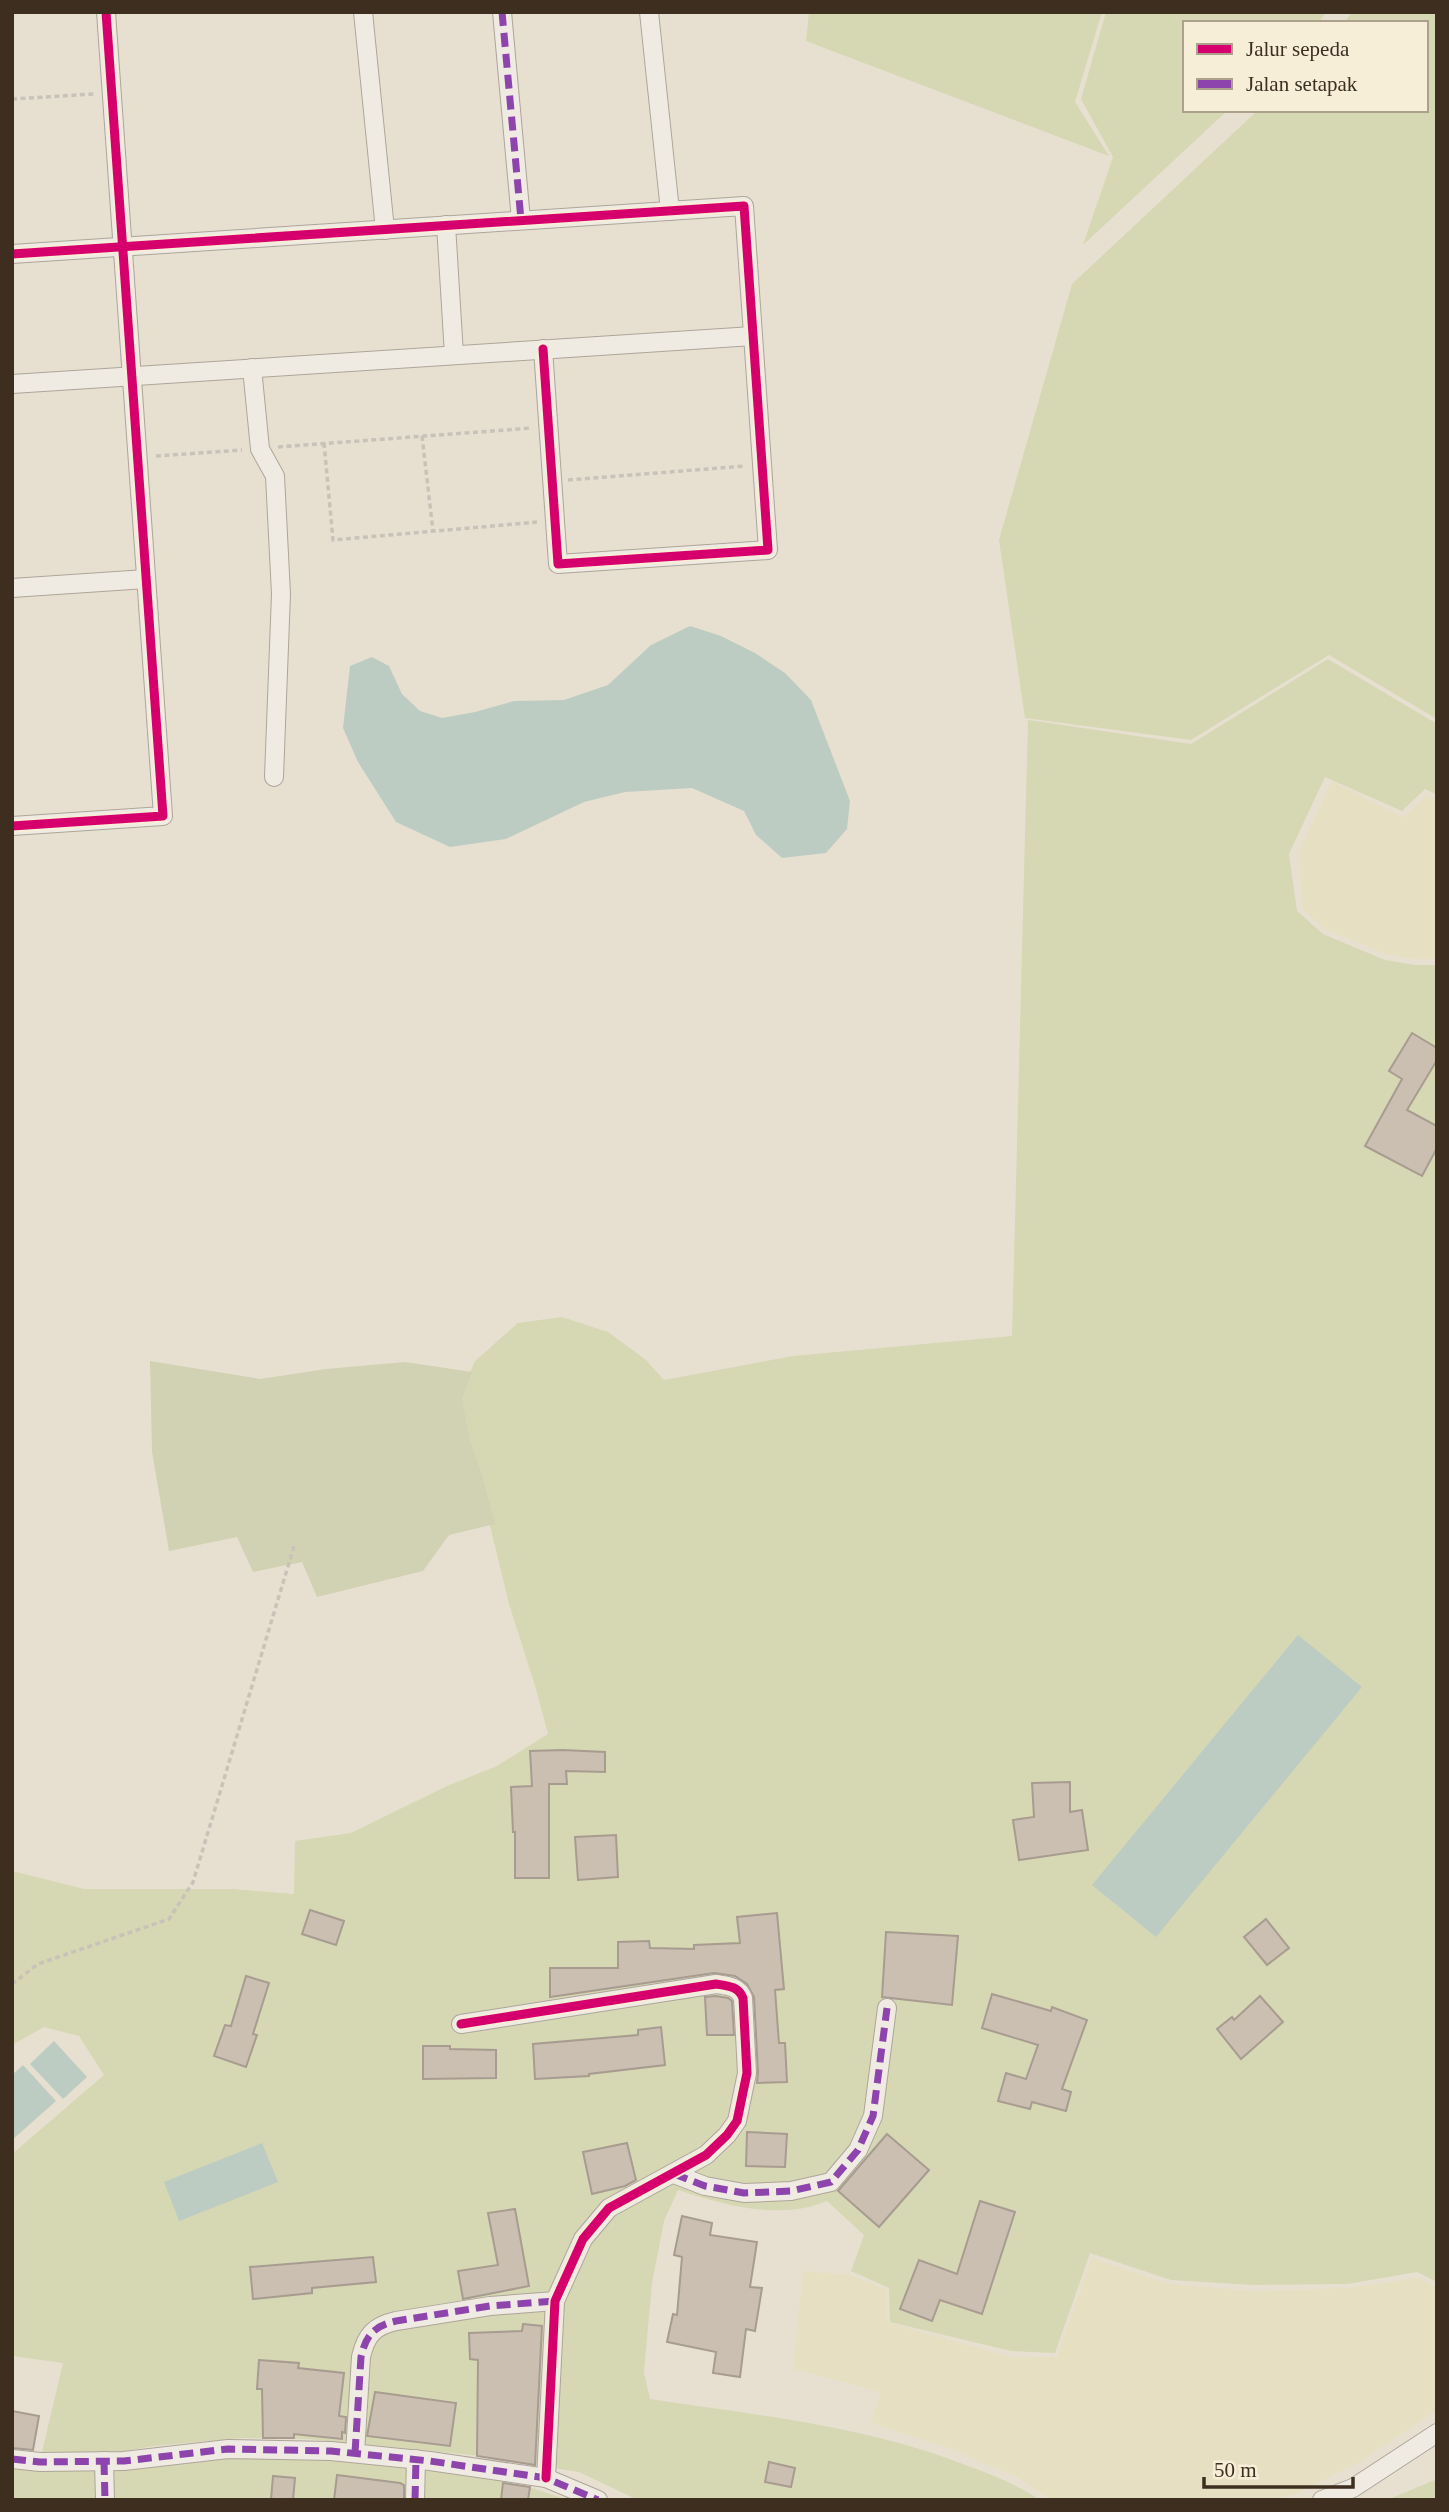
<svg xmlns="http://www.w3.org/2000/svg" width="1449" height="2512" font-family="'Times New Roman',serif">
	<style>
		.farmland { fill: #e6dfc2 }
		.green { fill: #d6d7b3 }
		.cemetery { fill: #d1d1b3 }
		.water { fill: #bcccc2 }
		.building { fill: #cbbfb2; stroke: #a89c90; stroke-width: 2 }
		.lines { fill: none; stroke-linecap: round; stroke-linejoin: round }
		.minor-casing { stroke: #ada599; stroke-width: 20 }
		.path { stroke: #c8c2b9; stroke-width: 3.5; stroke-dasharray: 5 3.5; stroke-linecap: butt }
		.minor { stroke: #efebe3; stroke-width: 18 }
		.quiet { stroke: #8e44ad; stroke-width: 7; stroke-dasharray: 14 7; stroke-linecap: butt }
		.cycleway-casing { stroke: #f7eed8; stroke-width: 13 }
		.cycleway { stroke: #d6006c; stroke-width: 9 }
	</style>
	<rect width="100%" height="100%" fill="#e7e0d1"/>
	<!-- farmland -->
	<g class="farmland">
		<path d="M1332 781 1404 818 1427 795 1437 801V959H1414L1386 954 1325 929 1302 908 1299 852Z"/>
		<path d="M1092 2258 1169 2284 1254 2291 1347 2288 1418 2278 1437 2288V2410L1359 2462 1296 2494 1271 2500H1051L1017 2477 949 2448 871 2423 881 2392 793 2369 803 2271 850 2275 887 2290V2322L1010 2357H1057Z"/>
	</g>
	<!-- green -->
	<g class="green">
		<path d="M809 12H1102L1075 102 1109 156 806 41Z"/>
		<path d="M1106 12H1326L1318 23H1185V110H1228L1083 245 1113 157 1081 99Z"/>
		<path d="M1352 12H1437V719L1329 655 1191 740 1025 718 999 540 1072 284 1258 110H1426V23H1344Z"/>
		<path d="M1328 659 1437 724V795L1425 789 1402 811 1325 777 1289 854 1297 911 1323 934 1385 960 1415 965H1437V2282L1417 2272 1347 2284 1254 2285 1171 2280 1090 2253 1055 2353 1011 2351 890 2322 889 2288 851 2271 864 2235 827 2201C780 2221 724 2205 678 2190L664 2221 652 2283 644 2372 650 2399C756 2415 867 2426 968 2466 994 2475 1017 2485 1040 2500H638L579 2472 472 2455 307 2439 241 2438 154 2446 101 2455 42 2452 63 2363 12 2356V2154L104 2075 79 2036 44 2027 12 2045V1871L84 1889H233L294 1894 295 1841 351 1833 447 1786 497 1766 548 1734 536 1689 509 1604 478 1476 465 1439 459 1397 475 1361 518 1323 562 1317 608 1332 646 1360 664 1380 793 1356 1012 1336 1028 720 1191 744Z"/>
		<path d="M246 2457 318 2459 505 2479 568 2500H12V2466C90 2476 168 2463 246 2457Z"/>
		<path d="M1437 2479V2500H1387Z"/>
	</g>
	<!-- cemetery -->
	<path class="cemetery" d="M150 1361 260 1379 326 1369 405 1362 472 1372 462 1398 469 1438 482 1475 495 1524 449 1535 423 1571 317 1597 302 1562 253 1572 237 1537 169 1551 152 1452Z"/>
	<!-- water -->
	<g class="water">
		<path d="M690 626 721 636 755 653 785 673 811 700 850 801 847 829 826 853 782 858 756 835 744 811 692 788 625 792 584 802 506 839 450 847 396 822 358 762 343 728 350 666 372 657 389 666 402 694 420 711 442 718 475 712 514 701 564 700 608 685 651 645Z"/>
		<path d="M1298 1635 1362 1687 1156 1937 1092 1885Z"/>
		<path d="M54 2041 87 2077 63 2099 30 2064Z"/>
		<path d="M23 2065 56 2101 12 2140V2075Z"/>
		<path d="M262 2143 278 2182 179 2221 164 2182Z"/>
	</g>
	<!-- building -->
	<g class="building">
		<path d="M1412 1033 1437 1048V1060L1407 1110 1437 1126V1148L1422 1176 1365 1146 1402 1079 1389 1071Z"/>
		<path d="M563 1750 605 1752V1772L566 1771 567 1784H549V1878H515V1832H513L511 1787 532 1786 530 1751Z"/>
		<path d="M1070 1782V1812L1082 1810 1088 1850 1019 1860 1013 1820 1034 1817 1032 1783Z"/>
		<path d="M616 1835 618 1877 578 1880 575 1837Z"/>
		<path d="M310 1910 344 1921 336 1945 302 1934Z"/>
		<path d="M777 1913 784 1989 775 1990 779 2043H785L787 2082 757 2083 758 2072 754 1997 747 1984 735 1976 714 1973 550 1997V1968H618V1942L649 1941 650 1948 694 1949V1945L740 1943 737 1917Z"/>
		<path d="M1266 1919 1289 1948 1267 1965 1244 1937Z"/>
		<path d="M886 1932 958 1936 952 2005 882 1997Z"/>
		<path d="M246 1976 269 1983 253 2034 257 2035 246 2067 214 2056 225 2025 231 2026Z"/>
		<path d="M992 1994 1051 2011 1052 2007 1087 2020 1062 2089 1071 2092 1066 2111 1032 2102 1030 2109 998 2101 1006 2073 1026 2079 1038 2045 982 2028Z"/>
		<path d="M716 1996 728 1998 732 2001 734 2035H707L705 1997Z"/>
		<path d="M1260 1996 1283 2022 1241 2059 1217 2029 1232 2017 1234 2020Z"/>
		<path d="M661 2027 665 2065 589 2074V2076L535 2079 533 2044 638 2035V2030Z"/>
		<path d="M423 2046H450V2049L496 2050V2078L423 2079Z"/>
		<path d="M747 2132 787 2134 785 2167 746 2166Z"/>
		<path d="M887 2134 929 2170 879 2227 838 2191Z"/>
		<path d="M627 2143 636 2180 625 2186 592 2194 583 2152Z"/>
		<path d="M980 2201 1015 2212 982 2314 940 2300 932 2321 900 2309 919 2260 957 2274Z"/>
		<path d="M515 2209 529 2286 463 2299 458 2271 498 2265 488 2213Z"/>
		<path d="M682 2216 712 2223 710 2235 757 2242 750 2287 762 2288 755 2331 746 2329 740 2377 713 2373 716 2352 667 2342 673 2314 677 2315 682 2257 674 2255Z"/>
		<path d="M373 2257 376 2282 312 2288V2293L253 2299 250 2267Z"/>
		<path d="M523 2324 542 2326 535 2465 477 2456 478 2360 470 2359 469 2333 522 2331Z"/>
		<path d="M259 2360 299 2363 298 2368 344 2373 339 2416 346 2417 345 2433 342 2432V2439L294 2434V2438H263L262 2389H257Z"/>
		<path d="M375 2392 456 2403 450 2446 367 2436Z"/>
		<path d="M12 2411 39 2416 33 2450 12 2448Z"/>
		<path d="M769 2462 795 2468 791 2487 765 2482Z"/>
		<path d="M337 2475 400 2483 404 2485V2500H334Z"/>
		<path d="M273 2476 295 2478 293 2500H271Z"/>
		<path d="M503 2483 530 2487 528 2500H501Z"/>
	</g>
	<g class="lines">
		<defs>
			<g id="minor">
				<path d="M363 12 385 230"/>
				<path d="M502 12 521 220"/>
				<path d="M649 12 670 211"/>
				<path d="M446 225 454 355"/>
				<path d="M12 254 744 206 768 550 558 564 543 349"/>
				<path d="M252 368 260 449 275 476 281 594 274 777"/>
				<path d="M12 384 753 336"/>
				<path d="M12 588 146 579"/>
				<path d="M12 826 163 816 106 12"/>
				<path d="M461 2024 716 1984C728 1986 738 1986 743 1998L747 2073 737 2121 727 2135 706 2155 609 2208 583 2239 555 2301 546 2478"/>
				<path d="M674 2174 705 2186 744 2193 791 2191 831 2182 858 2150 873 2116 887 2008"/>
				<path d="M355 2453 361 2357C366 2335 374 2326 396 2321L490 2306 555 2301"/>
				<path d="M12 2459 40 2462 124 2461 228 2449 331 2451 430 2461 546 2478 598 2500"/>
				<path d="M104 2461 105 2500"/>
				<path d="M415 2500 416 2459"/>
				<path d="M1322 2500 1353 2488 1437 2433"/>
			</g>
		</defs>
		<!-- minor casing -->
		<use href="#minor" class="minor-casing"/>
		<!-- path -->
		<g class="path">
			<path d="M12 99 94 94"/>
			<path d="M422 436 433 531"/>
			<path d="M324 443 333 540 537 522"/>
			<path d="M278 447 532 428"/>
			<path d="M156 456 242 450"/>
			<path d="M568 480 745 466"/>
			<path d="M12 1984 38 1964 169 1919 193 1882 295 1543"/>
		</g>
		<!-- minor -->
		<use href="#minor" class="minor"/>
		<!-- quiet -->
		<g class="quiet">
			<path d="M502 12 521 220"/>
			<path d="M674 2174 705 2186 744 2193 791 2191 831 2182 858 2150 873 2116 887 2008"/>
			<path d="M355 2453 361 2357C366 2335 374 2326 396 2321L490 2306 555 2301"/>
			<path d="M12 2459 40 2462 124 2461 228 2449 331 2451 430 2461 546 2478 598 2500"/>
			<path d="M104 2461 105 2500"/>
			<path d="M415 2500 416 2459"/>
		</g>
		<defs>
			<g id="cycleway">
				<path d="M12 254 744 206 768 550 558 564 543 349"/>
				<path d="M12 826 163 816 106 12"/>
				<path d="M461 2024 716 1984C728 1986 738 1986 743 1998L747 2073 737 2121 727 2135 706 2155 609 2208 583 2239 555 2301 546 2478"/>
			</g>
		</defs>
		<!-- cycleway casing -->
		<use href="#cycleway" class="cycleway-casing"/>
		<!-- cycleway -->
		<use href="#cycleway" class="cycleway"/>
	</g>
	<!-- border -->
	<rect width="1449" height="2512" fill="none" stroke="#3d2e20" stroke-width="28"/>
	<!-- legend -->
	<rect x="1183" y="21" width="245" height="91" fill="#f7eed8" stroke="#ada18e" stroke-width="2"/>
	<rect x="1197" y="44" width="35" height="10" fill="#d6006c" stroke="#ada18e" stroke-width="2"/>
	<text x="1246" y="56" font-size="21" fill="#3d2e20">Jalur sepeda</text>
	<rect x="1197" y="79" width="35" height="10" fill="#8e44ad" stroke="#ada18e" stroke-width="2"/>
	<text x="1246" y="91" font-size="21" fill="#3d2e20">Jalan setapak</text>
	<!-- scale -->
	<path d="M1204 2477v10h149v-10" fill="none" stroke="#3d2e20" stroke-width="3.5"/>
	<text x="1214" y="2477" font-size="21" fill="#3d2e20" stroke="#f7eed8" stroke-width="5" paint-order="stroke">50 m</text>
</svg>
